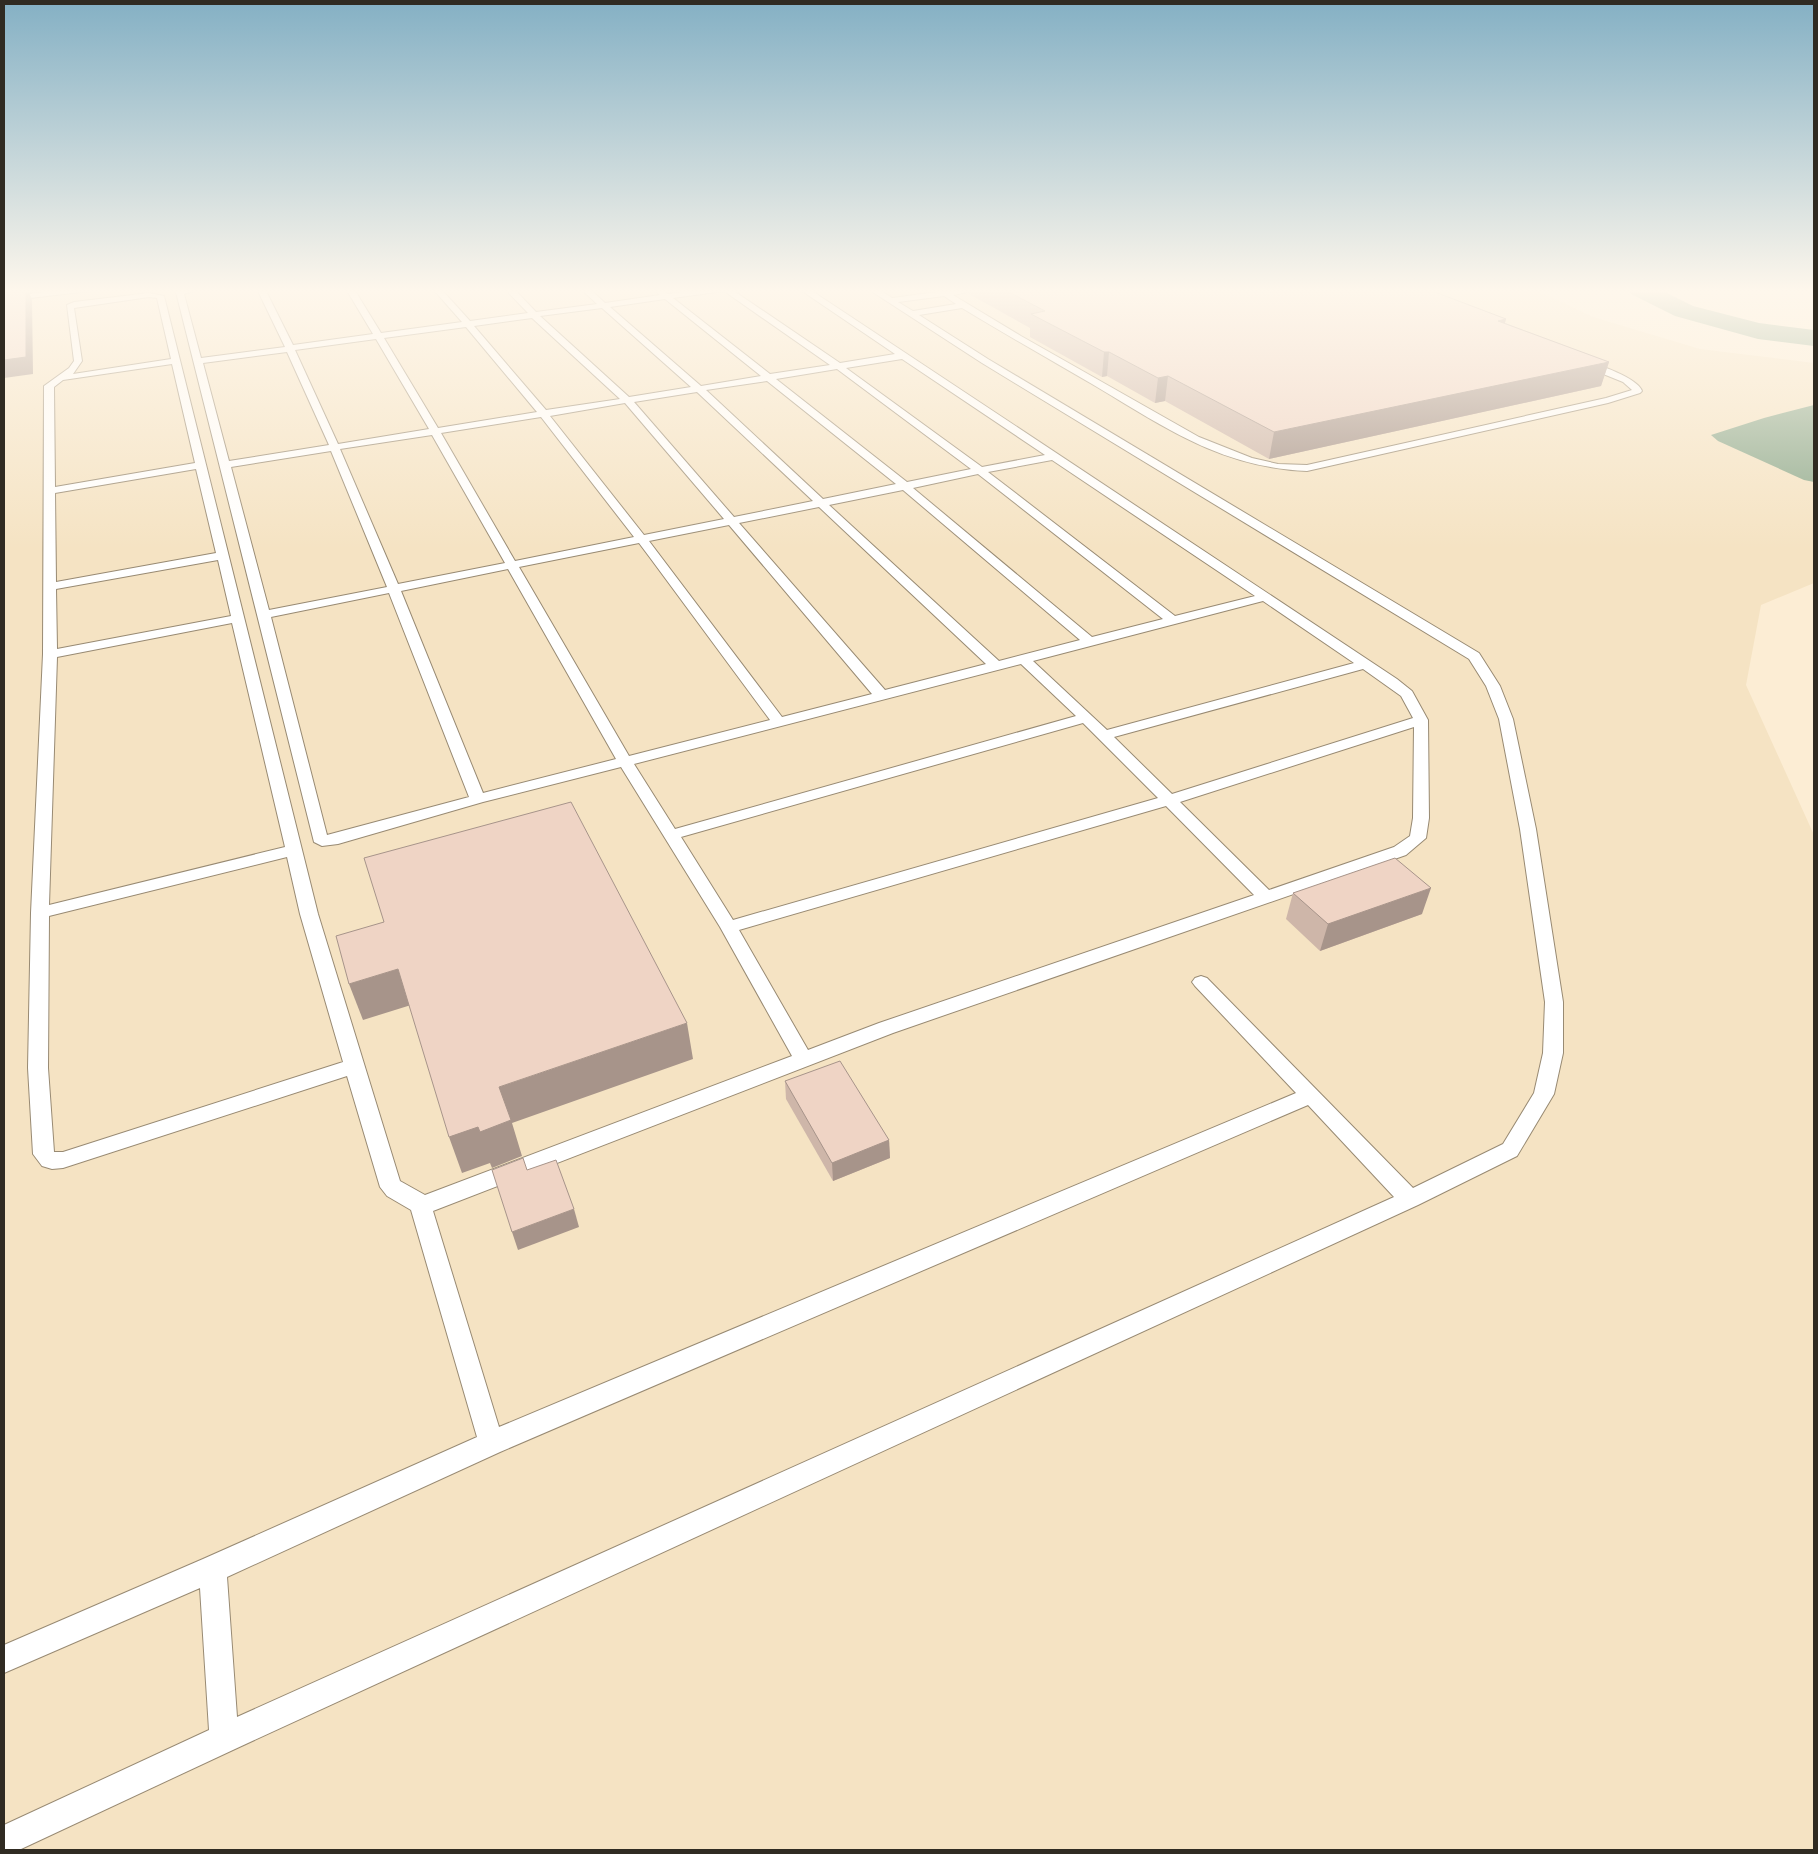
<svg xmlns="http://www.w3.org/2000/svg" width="1818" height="1854" font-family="'Source Sans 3',sans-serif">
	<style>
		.built { fill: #f5e3c3 }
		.water { fill: #8faa8d }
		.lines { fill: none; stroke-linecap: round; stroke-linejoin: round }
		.river { fill: #8faa8d; fill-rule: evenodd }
		.lane-casing { stroke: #988a73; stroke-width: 2 }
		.lane { fill: #fff; fill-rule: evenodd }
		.wall { fill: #ceb6a9 }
		.shaded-wall { fill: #a7948a }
		.building { fill: #efd4c5; stroke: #a7948a }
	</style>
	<rect width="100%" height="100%" fill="#fcedd4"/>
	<!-- built -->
	<path class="built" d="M4 289H1534L1593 317 1700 349 1814 363V583L1761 605 1746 685 1814 835V1850H4Z"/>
	<!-- water -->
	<path class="water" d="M1814 405V482L1804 480 1718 441 1711 435 1764 418Z"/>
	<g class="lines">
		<!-- river -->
		<path class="river" d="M1628 289H1659L1693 306 1759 323 1814 330V346L1758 339 1675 316 1631 294Z"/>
		<defs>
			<g id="lane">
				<path d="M68 289H94L90 291 4 301V297Z"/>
				<path d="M183 289H201L184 294 201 358 285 347 257 289H265L293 345 373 334 346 289H354L381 333 462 322 433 289H441L470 321 528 313 505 289H514L536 312 597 304 581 289H590L605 303 660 295 653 289H662L668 294 704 289H731L840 363 895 354 799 289H809L1397 679 1412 691 1428 720 1429 818 1426 838 1406 855 893 1033 433 1211 499 1427 1296 1093 1195 986 1192 982 1195 978 1201 976 1207 978 1413 1188 1503 1144 1534 1093 1543 1053 1545 1002 1520 829 1499 719 1486 686 1469 659 982 363 868 289H878L892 298 960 289H982L953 295 1021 336 1199 437 1252 458 1278 464 1307 465 1606 398 1632 390 1623 382 1581 365 1580 363 1584 360C1597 364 1638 378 1642 391L1640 393 1608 403 1307 471C1219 467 1165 427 1092 384 1049 359 1005 334 962 308L919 315 988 359 1479 653 1500 686 1513 719 1536 829 1563 1002V1053L1554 1094 1517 1156 1418 1205 235 1749 19 1850H4V1825L209 1730 200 1588 4 1673V1645L203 1559 477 1437 411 1210 387 1196 380 1187 347 1076 63 1168 52 1169 42 1166 33 1154 28 1068 31 913 43 654 44 386 69 368 74 361 67 305 74 302 149 293 164 296 318 914 400 1181 425 1195 792 1056 720 927 621 767 483 802 338 844 322 846 314 842 176 292ZM724 291 830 365 770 374 673 298ZM944 296 956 304 913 311 898 302ZM149 297 157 298 171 359 73 374 82 361 74 308ZM665 299 761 376 701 386 610 307ZM602 308 691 387 629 397 540 316ZM532 318 620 399 546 410 474 326ZM466 327 537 412 438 428 384 338ZM376 339 429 429 338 444 295 350ZM287 352 329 445 229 461 203 363ZM902 359 1045 455 982 467 846 368ZM172 364 195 463 55 487 54 387 63 380ZM837 369 971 469 907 482 776 379ZM767 381 896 484 823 499 706 390ZM697 392 813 501 734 517 634 402ZM625 403 724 519 644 535 550 416ZM541 417 634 537 515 561 441 433ZM432 435 505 563 398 584 340 449ZM331 451 387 587 269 610 231 467ZM1052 460 1255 596 1175 616 988 472ZM196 469 216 553 56 582 55 493ZM978 474 1163 619 1092 637 913 488ZM903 490 1080 640 999 661 829 505ZM819 507 986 664 885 690 739 523ZM729 525 872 694 782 717 649 541ZM639 543 651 559 770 720 629 756 519 567ZM218 560 231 616 57 649 56 589ZM508 569 616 759 483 793 401 591ZM389 593 469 797 327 835 271 617ZM1263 601 1354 663 1107 730 1033 661ZM232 623 285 847 49 905 57 657ZM1021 664 1076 716 675 829 634 764ZM1363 669 1401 696 1413 718 1172 794 1114 737ZM1083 723 1158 798 733 920 681 837ZM1414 727 1413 818 1410 836 1394 847 1269 890 1180 802ZM1166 806 1254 895 879 1023 808 1050 739 930ZM287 857 300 914 343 1062 63 1152H54L48 1068 49 916ZM1308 1105 1394 1197 237 1717 227 1577 500 1452Z"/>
			</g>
		</defs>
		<!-- lane casing -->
		<use href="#lane" class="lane-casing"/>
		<!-- lane -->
		<use href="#lane" class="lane"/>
	</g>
	<!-- wall -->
	<g class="wall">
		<path d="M969 289H1427L1506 319 1505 323 1609 362 1601 386 1269 459 1165 401 1155 403 1107 376 1102 377 1030 337V328L969 294Z"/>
		<path d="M1293 893 1422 914 1320 951 1286 919Z"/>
		<path d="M785 1081 889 1140 890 1158 833 1181 786 1099Z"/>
	</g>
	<!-- shaded-wall -->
	<g class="shaded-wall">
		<path d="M4 289H32V292H29L32 300 33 374 4 378Z"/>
		<path d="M1506 319 1499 342 1498 321Z"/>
		<path d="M1104 352H1109L1107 376 1102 377Z"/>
		<path d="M1609 362 1601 386 1269 459 1274 432Z"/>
		<path d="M1168 376 1165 401 1155 403 1158 378Z"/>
		<path d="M1431 888 1422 914 1320 951 1328 924Z"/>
		<path d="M398 969 411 1005 363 1020 349 984Z"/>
		<path d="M687 1023 693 1059 512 1123 522 1156 492 1168 490 1163 462 1173 449 1137 499 1087Z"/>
		<path d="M889 1140 890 1158 833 1181 832 1163Z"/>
		<path d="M574 1209 579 1227 518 1250 512 1232Z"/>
	</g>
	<!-- building -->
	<g class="building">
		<path d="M4 289H26V357L4 360Z"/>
		<path d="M1003 289H1427L1506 319 1498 321 1609 362 1274 432 1168 376 1158 378 1109 352H1104L1031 314 1045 311Z"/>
		<path d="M571 802 687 1023 499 1087 511 1120 480 1132 478 1127 449 1137 398 969 349 984 336 936 384 922 364 858Z"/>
		<path d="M1395 858 1431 888 1328 924 1293 893Z"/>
		<path d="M840 1061 889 1140 832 1163 785 1081Z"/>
		<path d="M523 1158 527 1170 556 1160 574 1209 512 1232 492 1170Z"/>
	</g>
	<!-- sky -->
	<linearGradient id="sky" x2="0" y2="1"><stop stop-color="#84b0c4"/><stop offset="0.53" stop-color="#fef7ec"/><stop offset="1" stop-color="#fef7ec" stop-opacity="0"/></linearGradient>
	<rect width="1818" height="549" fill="url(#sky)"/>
	<!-- border -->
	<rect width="1818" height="1854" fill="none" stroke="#302b22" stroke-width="10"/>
</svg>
